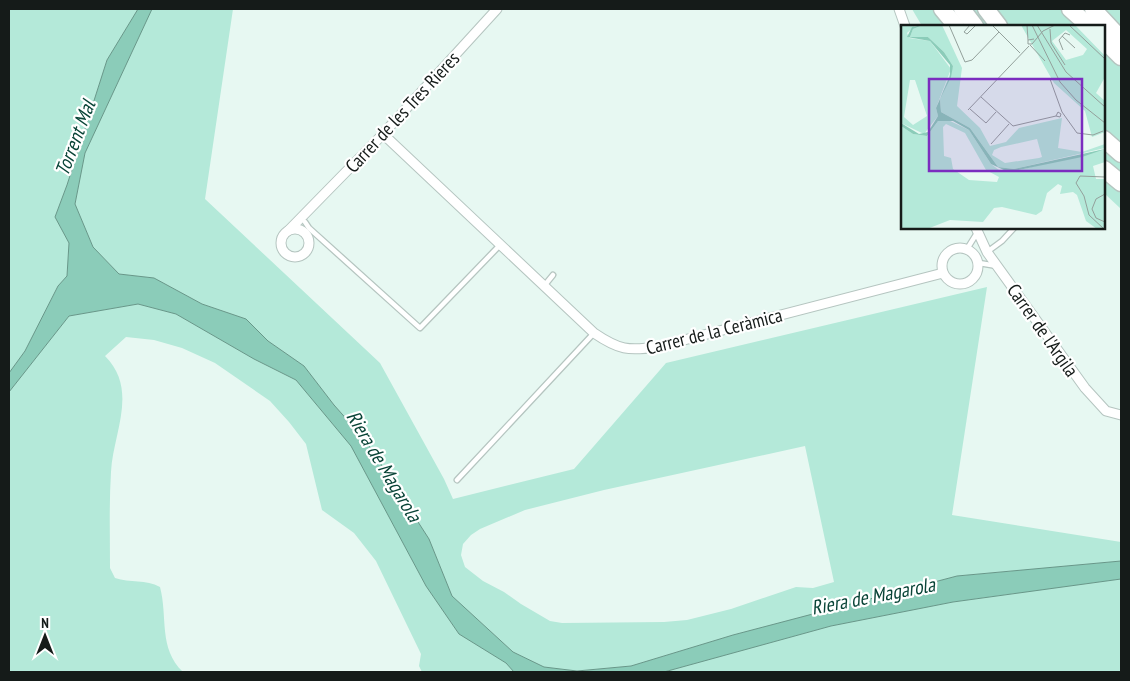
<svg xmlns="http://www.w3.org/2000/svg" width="1130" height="681" font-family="'PT Sans Narrow',sans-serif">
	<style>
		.green { fill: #b4e9d9; fill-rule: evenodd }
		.water { fill: #8bccb9; stroke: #689789 }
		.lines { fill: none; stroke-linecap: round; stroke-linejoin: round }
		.service-casing { stroke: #b5c5c0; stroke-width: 7 }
		.minor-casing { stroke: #b5c5c0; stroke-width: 11 }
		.motorway-casing { stroke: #b5c5c0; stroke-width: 19 }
		.service { stroke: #fff; stroke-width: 4.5 }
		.minor { stroke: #fff; stroke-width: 9 }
		.motorway { stroke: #fff; stroke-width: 16 }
		.labels { text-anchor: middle; stroke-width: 4.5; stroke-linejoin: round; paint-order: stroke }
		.street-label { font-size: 19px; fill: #151b19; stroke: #fff }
		.water-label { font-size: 20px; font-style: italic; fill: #094437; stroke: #fff }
		.inset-road { fill: none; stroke: #93a09b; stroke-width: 1 }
		.view { fill: #7b2cbf; fill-opacity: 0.15; stroke: #7b2cbf; stroke-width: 2.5 }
		.inset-edge { fill: none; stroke: #151b19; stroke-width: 2.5 }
	</style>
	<rect width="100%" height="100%" fill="#e7f8f2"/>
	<!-- green -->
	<g class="green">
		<path d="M9 9H138L107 60 67 185 55 217 69 243 67 276 58 286 25 351 9 373Z"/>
		<path d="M152 9H233L205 199 380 363 444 479 453 499 574 469 666 363 987 287 952 515 1121 542V561L957 576 733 635 631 666 577 671 544 667 513 652 452 596 429 539 366 441 334 405 304 366 268 341 246 319 202 304 154 278 119 274 93 247 75 204 85 153ZM805 446 834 582 813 588 796 587 731 609 687 620 664 622 562 623 550 621 521 604 504 592 483 581 465 567 461 555 463 544 471 535 480 529 525 510 604 490Z"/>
		<path d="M912 9H1121V209L1104 193V26H922Z"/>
		<path d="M138 304 176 314 254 359 296 380 351 446 426 586 459 634 506 663 514 672H422L419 666 421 654 376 561 354 533 322 510 306 444 289 422 270 401 215 363 182 348 154 340 126 337 105 356C139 390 113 433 111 472 109 504 110 536 110 568L115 578C130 583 146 579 160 587 168 617 158 648 183 672H9V392L69 316Z"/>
		<path d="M1121 579V672H664L831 626 953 602Z"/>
	</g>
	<!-- water -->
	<path class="water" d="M138 9H152L85 153 75 204 93 247 119 274 154 278 202 304 246 319 268 341 304 366 334 405 366 441 429 539 452 596 513 652 544 667 577 671 631 666 733 635 957 576 1121 561V579L953 602 831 626 664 672H514L506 663 459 634 426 586 351 446 296 380 254 359 176 314 138 304 69 316 9 392V373L25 351 58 286 67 276 69 243 55 217 67 185 107 60Z"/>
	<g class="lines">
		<defs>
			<g id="service">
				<path d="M305 222 309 228 420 328 500 245"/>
				<path d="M967 249 977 233"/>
				<path d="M987 252 1002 241 1014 228"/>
				<path d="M979 263 997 266"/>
				<path d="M544 286 553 275"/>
				<path d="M457 480 594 333"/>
			</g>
			<g id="minor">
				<path d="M899 9 905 26"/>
				<path d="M383 134 594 333C619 350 628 351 657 347L943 273"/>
				<path d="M976 228 987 252 1085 388 1106 411 1121 415"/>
				<circle cx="295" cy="243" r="14"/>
				<path d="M289 230 383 134 497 9"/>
				<circle cx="960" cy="266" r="18"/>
			</g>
			<g id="motorway">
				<path d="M942 9 956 26"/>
				<path d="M962 9 975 26"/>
				<path d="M986 9 999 26"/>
				<path d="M1070 9 1089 26"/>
				<path d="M1093 9 1121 39"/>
				<path d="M1104 40 1121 57"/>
				<path d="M1104 139 1121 154"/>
				<path d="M1104 169 1121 183"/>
			</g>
		</defs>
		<!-- service casing -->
		<use href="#service" class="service-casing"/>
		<!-- minor casing -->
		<use href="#minor" class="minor-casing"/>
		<!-- motorway casing -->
		<use href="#motorway" class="motorway-casing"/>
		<!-- service -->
		<use href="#service" class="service"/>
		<!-- minor -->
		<use href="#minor" class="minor"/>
		<!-- motorway -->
		<use href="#motorway" class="motorway"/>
	</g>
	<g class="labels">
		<!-- street labels -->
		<g class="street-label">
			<text transform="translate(402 112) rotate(-47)" y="7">Carrer de les Tres Rieres</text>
			<text transform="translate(1043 330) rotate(55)" y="7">Carrer de l'Argila</text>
			<text transform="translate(714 331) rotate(-14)" y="7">Carrer de la Ceràmica</text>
		</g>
		<!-- water labels -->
		<g class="water-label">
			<text transform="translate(75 138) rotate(-69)" y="7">Torrent Mal</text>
			<text transform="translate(384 466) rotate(59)" y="7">Riera de Magarola</text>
			<text transform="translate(873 596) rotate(-11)" y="7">Riera de Magarola</text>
		</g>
	</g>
	<!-- overview -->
	<g transform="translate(901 25)">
		<rect width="204" height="204" fill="#e7f8f2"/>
		<path d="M0 0H15L6 8 8 13 29 16 50 44 35 83 37 91 23 109 0 98ZM9 55H14L26 91 12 100 3 92ZM22 0H41L61 43 56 81 79 103 89 121 105 117 118 103 161 93 157 123 181 127 204 119V123L113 144 97 142 69 103 40 87 39 74 52 41 43 27 27 12H9L12 4ZM136 114 141 132 138 133 104 138 91 130 93 125 100 122ZM120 0H174L204 31V52L195 68 204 76V107L191 112 184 86 153 58ZM165 5 186 24 182 30 165 35 151 16ZM47 95 68 105 90 139 98 145 110 147 204 124V137L192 141 195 154H204V204H196L185 196 176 170 172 167 159 169 161 161 157 159 146 168 141 186 135 190 101 182 93 183 82 197 49 195 26 204H0V101L12 109 26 111 37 96ZM45 99 64 108 85 145 98 152 96 157 68 155 52 144 50 133 43 131 42 102Z" fill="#b4e9d9" fill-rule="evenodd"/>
		<path d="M22 0 12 4 9 12H27L43 27 52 41 50 52 39 74 40 87 69 103 97 142 113 144 204 124 181 132 107 147 90 139 68 105 52 96H37L26 111 12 109 0 101V98L18 109 27 107 37 91 35 83 49 51V40L29 16 6 12 11 2Z" fill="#8bccb9"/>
		<path class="inset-road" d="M48 0 64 37 71 35 98 7M69 0 63 7 66 9 75 0M91 0 119 28M126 0 127 15M131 0 159 57 175 75 204 98M136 0 165 47 204 82M168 0 204 34M149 4 150 18 164 40M161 11 174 23M133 14 127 15V19H131L142 6 154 0M129 20 144 36M162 25 158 15 164 8 169 10M149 54 161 87 176 108 192 110 202 106M80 72 112 101 155 91M69 84 85 98 95 87M67 85 128 21M157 87 160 89 159 92 155 91ZM90 119 108 99M204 169 195 174 191 184 195 193 204 197M203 204 188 190 183 171 175 158 179 151 204 152"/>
		<path class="view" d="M28 54H181V146H28Z"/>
		<rect width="204" height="204" class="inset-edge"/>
	</g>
	<!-- border -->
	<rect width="1130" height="681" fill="none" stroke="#151b19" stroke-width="20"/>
	<!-- north arrow -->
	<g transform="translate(45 636)" stroke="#ffffff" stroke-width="4" paint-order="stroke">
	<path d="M0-4L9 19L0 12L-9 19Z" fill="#151b19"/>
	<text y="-8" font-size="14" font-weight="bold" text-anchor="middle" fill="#151b19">N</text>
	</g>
</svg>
